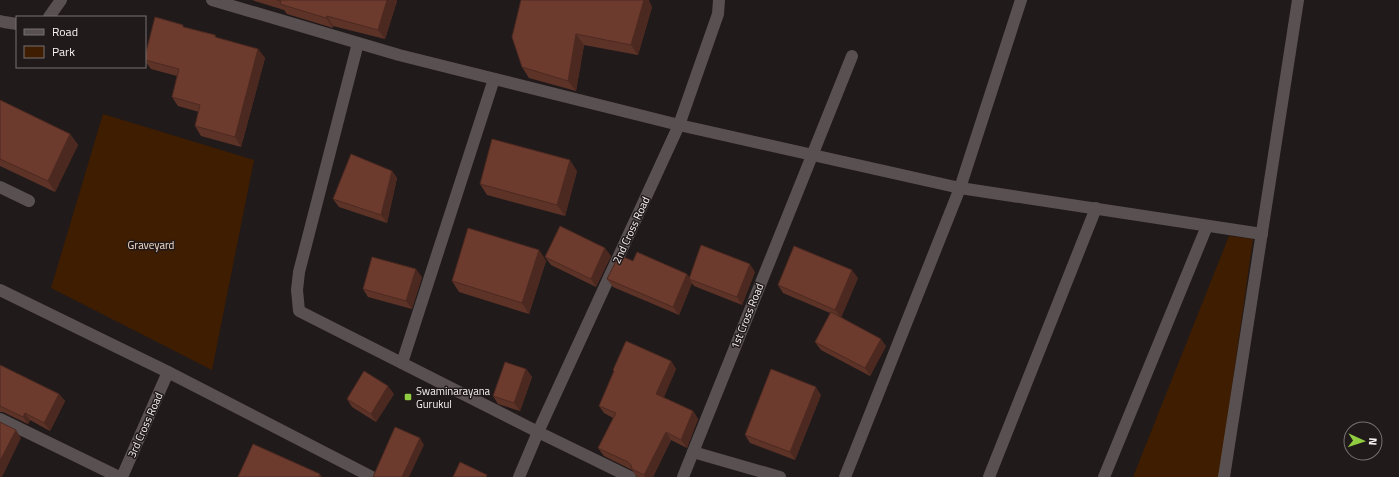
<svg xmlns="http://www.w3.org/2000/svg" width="1399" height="477" font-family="'Titillium Web',sans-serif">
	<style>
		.green { fill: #3f1d00 }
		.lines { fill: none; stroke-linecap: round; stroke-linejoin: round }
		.street { stroke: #595051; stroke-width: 12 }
		.secondary { stroke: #595051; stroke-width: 12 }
		.wall { fill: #5d3328 }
		.shaded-wall { fill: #4c2920 }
		.building { fill: #6c3b2e; stroke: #4c2920 }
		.poi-dot { fill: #91cd40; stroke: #211a1a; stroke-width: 1.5 }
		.labels { text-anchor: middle; stroke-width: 3; stroke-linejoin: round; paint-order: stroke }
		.street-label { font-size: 11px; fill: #f8f2f2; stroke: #211a1a }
		.park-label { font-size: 11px; fill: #f8dcc8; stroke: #211a1a }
		.poi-label { font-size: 11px; fill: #f8f2f2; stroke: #211a1a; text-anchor: start }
	</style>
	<rect width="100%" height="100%" fill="#211a1a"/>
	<!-- green -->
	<g class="green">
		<path d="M103 114 254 160 212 370 51 288Z"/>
		<path d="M1229 236 1253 239 1219 477H1133Z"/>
	</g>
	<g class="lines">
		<!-- street -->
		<g class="street">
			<path d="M212 0 399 55 679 125 960 188 1021 0"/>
			<path d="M49 17 61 0"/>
			<path d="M0 21 4 22 17 24"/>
			<path d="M358 43 299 272 297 290 299 311 538 432 630 477"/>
			<path d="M0 187 29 201"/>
			<path d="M0 290 168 372 372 477"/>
			<path d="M402 363 494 79"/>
			<path d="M0 419 119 477"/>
			<path d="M693 452 780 477"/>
			<path d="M122 477 168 372"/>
			<path d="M519 477 538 432 679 125 718 14 719 0"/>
			<path d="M683 477 852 56"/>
			<path d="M845 477 960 188 1262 234"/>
			<path d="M989 477 1096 208"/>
			<path d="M1104 477 1207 226"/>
		</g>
		<!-- secondary -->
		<path class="secondary" d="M1224 477 1298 0"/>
	</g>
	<!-- wall -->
	<g class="wall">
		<path d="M252 0H396L397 1 385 39 333 26V28L287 14 284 10Z"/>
		<path d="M521 0 652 7 638 55 584 45 576 91 529 78 522 67Z"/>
		<path d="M185 27 215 35 217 38 258 49 265 58 241 147 201 136 195 126 199 112 178 106 172 97 177 76 151 69 145 61V56Z"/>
		<path d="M0 100 70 134 78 145 55 192 0 166Z"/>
		<path d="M392 171 397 178 387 223 339 207 333 199Z"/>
		<path d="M577 171 565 216 487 195 480 184Z"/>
		<path d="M539 250 546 261 529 314 459 292 452 281Z"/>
		<path d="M611 256 596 287 551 265 545 257Z"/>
		<path d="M633 261 689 277 755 272 742 305 694 286 692 283 679 315 613 287 607 279Z"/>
		<path d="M422 277 412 309 368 297 363 289Z"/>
		<path d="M858 278 841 317 886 346 870 376 821 350 815 342 830 313 783 293 778 285Z"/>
		<path d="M671 361 676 369 663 397 693 411 698 419 687 448 671 440 653 477H637L632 470 604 456 598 448 613 418 604 413 599 406 614 371 613 370Z"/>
		<path d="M0 365 59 394 65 401 50 431 30 420 28 424 3 412H0Z"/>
		<path d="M526 369 532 377 520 411 498 404 493 396Z"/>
		<path d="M394 394 376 422 352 407 347 399Z"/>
		<path d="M821 395 795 460 750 443 745 435Z"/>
	</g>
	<!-- shaded-wall -->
	<g class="shaded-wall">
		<path d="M387 0H396L397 1 385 39 378 30Z"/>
		<path d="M644 0H649L652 7 638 55 631 45Z"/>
		<path d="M327 16 333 26V28L326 18Z"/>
		<path d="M576 34 584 45 576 91 568 81Z"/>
		<path d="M258 49 265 58 241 147 235 137Z"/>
		<path d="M70 134 78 145 55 192 48 181Z"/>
		<path d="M570 160 577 171 565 216 557 205Z"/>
		<path d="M392 171 397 178 387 223 381 215Z"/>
		<path d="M605 248 611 256 596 287 591 279Z"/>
		<path d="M539 250 546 261 529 314 522 303Z"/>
		<path d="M750 264 755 272 742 305 737 297Z"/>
		<path d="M416 269 422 277 412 309 406 301Z"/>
		<path d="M852 270 858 278 841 318 835 310Z"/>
		<path d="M687 274 691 279H689L692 283 679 315 673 307Z"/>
		<path d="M881 339 886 346 870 376 865 368Z"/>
		<path d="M671 361 676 369 662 402 656 394Z"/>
		<path d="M526 369 532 377 520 411 514 403Z"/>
		<path d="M388 386 394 394 376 422 371 414Z"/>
		<path d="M816 387 821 395 795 460 790 452Z"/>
		<path d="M59 394 65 401 50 431 44 423Z"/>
		<path d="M693 411 698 419 687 448 681 440Z"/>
		<path d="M25 413 30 420 28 424 23 417Z"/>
		<path d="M16 430 21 438 2 477H0V461Z"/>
		<path d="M666 432 671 440 653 477H645L644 475Z"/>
		<path d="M420 438 424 445 409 477H402Z"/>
		<path d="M320 474 322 477H319Z"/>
	</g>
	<!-- building -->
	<g class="building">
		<path d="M277 0H387L378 30 327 16 326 18 280 4 281 1Z"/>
		<path d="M521 0H644L631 45 576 34 568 81 522 67 512 37Z"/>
		<path d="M155 17 183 25V27L215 35V37L258 49 235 137 195 126 200 105 172 97 179 69 145 60V56Z"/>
		<path d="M0 100 70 134 48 181 0 159Z"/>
		<path d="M492 139 570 160 557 205 480 184Z"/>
		<path d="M351 154 392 171 381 215 333 199Z"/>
		<path d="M560 226 605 248 591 279 545 257Z"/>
		<path d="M468 228 539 250 522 303 452 281Z"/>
		<path d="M701 245 750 264 737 297 689 279Z"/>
		<path d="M794 246 852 270 835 310 778 285Z"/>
		<path d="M637 252 687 274 673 307 607 279 619 255 633 261Z"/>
		<path d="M372 257 416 269 406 301 363 289Z"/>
		<path d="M831 312 881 339 865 368 815 342Z"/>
		<path d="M626 341 671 361 656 394 693 411 681 440 666 432 644 475 632 469 631 465 628 462 598 448 616 413 599 406 614 371 613 370Z"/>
		<path d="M505 362 526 369 514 403 493 396Z"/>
		<path d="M0 365 59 394 44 423 25 413 23 417 0 406Z"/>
		<path d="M771 369 816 387 790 452 745 435Z"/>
		<path d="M364 371 388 386 371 414 347 399Z"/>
		<path d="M0 422 16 430 0 461Z"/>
		<path d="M395 427 420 438 402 477H373Z"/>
		<path d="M253 444 320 474 319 477H238Z"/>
		<path d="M460 462 487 475 486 477H453Z"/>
	</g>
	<!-- markers -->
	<rect class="poi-dot" x="404" y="393" width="8" height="8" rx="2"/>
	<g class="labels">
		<!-- street labels -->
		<g class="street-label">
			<text transform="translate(631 230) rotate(-65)" y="4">2nd Cross Road</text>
			<text transform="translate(747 316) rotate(-68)" y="4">1st Cross Road</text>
			<text transform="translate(145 425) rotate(-66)" y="4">3rd Cross Road</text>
		</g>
		<!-- park labels -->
		<g class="park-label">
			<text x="151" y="249">Graveyard</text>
		</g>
		<!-- poi labels -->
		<g class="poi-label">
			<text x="416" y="395">Swaminarayana<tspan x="416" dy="13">Gurukul</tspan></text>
		</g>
	</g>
	<!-- legend -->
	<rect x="16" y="16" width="130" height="52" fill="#211a1a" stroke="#777070"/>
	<rect x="24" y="29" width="20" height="6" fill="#595051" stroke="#777070"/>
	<text x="52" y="36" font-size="12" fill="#f8f2f2">Road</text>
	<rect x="24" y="46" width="20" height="12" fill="#3f1d00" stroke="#777070"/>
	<text x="52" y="56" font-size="12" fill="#f8f2f2">Park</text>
	<!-- north arrow -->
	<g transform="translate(1363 441) rotate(93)"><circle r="19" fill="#211a1a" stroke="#777070"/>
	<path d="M0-3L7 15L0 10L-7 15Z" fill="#91cd40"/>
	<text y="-6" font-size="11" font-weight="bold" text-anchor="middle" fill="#f8f2f2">N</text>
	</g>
</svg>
